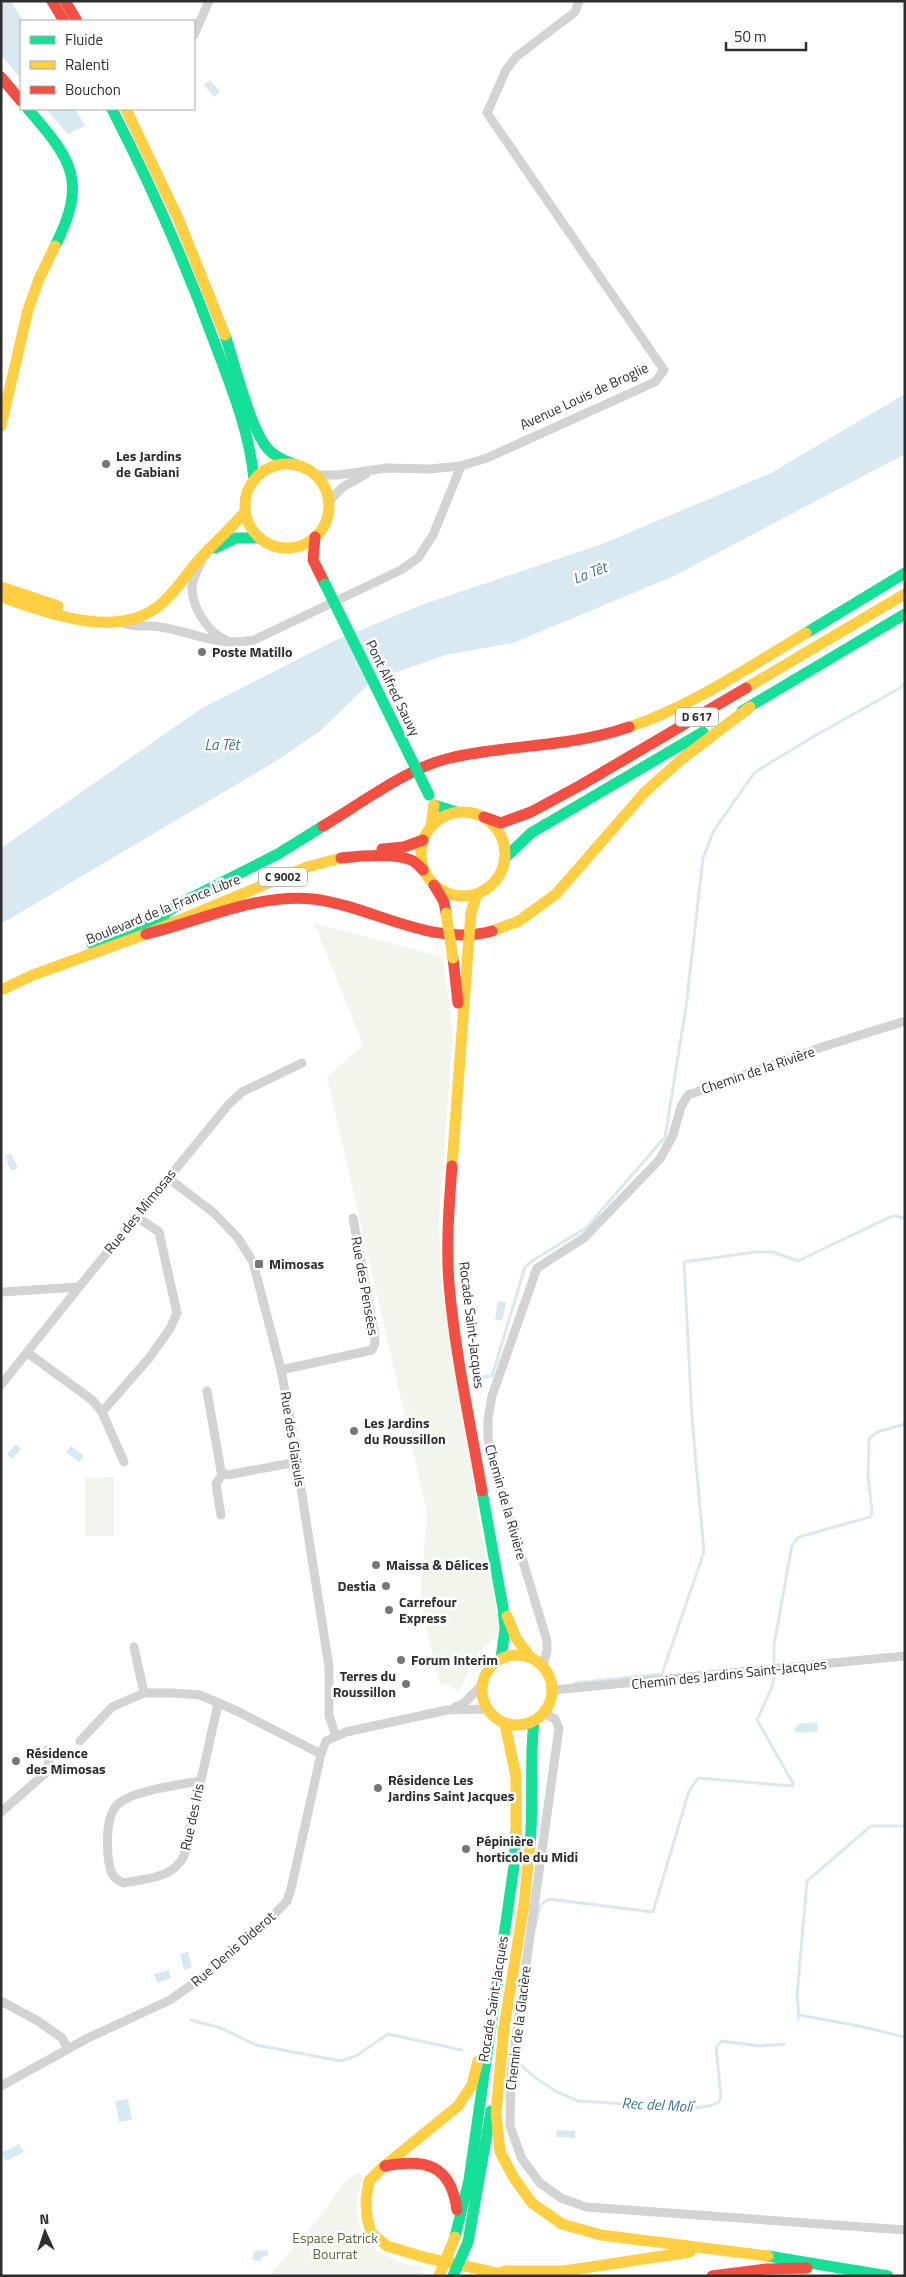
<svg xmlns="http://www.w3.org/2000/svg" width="906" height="2277" font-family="'Titillium Web',sans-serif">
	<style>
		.green { fill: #f1f5eb }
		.water { fill: #d8e9f2 }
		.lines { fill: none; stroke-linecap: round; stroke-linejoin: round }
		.stream { stroke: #d8e9f2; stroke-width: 3 }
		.street { stroke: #d3d3d3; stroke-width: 9 }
		.fast { stroke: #16e098; stroke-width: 11 }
		.slow { stroke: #ffcf43; stroke-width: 11 }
		.jam { stroke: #f24e42; stroke-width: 11 }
		.fast-bridge { stroke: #16e098; stroke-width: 11 }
		.slow-bridge { stroke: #ffcf43; stroke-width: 11 }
		.poi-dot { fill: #777; stroke: #fff; stroke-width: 2 }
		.labels { text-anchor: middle; stroke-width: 5; stroke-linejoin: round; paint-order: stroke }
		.shield { fill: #fff; stroke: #6d6d6d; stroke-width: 1 }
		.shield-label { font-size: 12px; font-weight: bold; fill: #2e2e2e }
		.street-label { font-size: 14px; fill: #2e2e2e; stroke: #fff }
		.poi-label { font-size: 14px; font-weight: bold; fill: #2e2e2e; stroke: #fff; text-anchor: start }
		.park-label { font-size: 14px; fill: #546b3a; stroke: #fff }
		.water-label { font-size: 15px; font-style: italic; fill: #3a7592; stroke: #fff }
	</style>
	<rect width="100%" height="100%" fill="#fff"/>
	<!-- green -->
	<g class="green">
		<path d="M314 923 443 957 453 1032 439 1220 441 1284 483 1542 499 1623 497 1637C482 1647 473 1657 467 1674 464 1681 463 1686 458 1692L449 1685 440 1684 420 1601 427 1512 327 1077 363 1045Z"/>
		<path d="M114 1477V1536H85V1478Z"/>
		<path d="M357 2173 364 2176C342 2227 370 2259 422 2267L424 2276H269L318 2219 344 2183Z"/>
	</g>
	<!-- water -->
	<g class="water">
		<path d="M1 1H11L23 21H21V79L1 55Z"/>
		<path d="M210 80 220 92 214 97 204 85Z"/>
		<path d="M46 109H75L85 126 68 134Z"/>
		<path d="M905 394V454L674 576 513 643 446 655 373 680 320 731 273 763 1 924V848L202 708 334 641 424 604 602 544 771 473Z"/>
		<path d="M11 1153 18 1168 11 1171 5 1156Z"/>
		<path d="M498 1301 506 1303 502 1321 495 1319Z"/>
		<path d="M16 1444 21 1449 12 1459 7 1454Z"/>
		<path d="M71 1446 84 1456 79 1462 66 1452Z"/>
		<path d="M817 1722 818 1731 799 1733 794 1731 798 1724Z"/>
		<path d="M188 1952 192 1967 184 1970 180 1954Z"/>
		<path d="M169 1970 171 1978 157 1983 154 1974Z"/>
		<path d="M128 2099 132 2120 119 2122 115 2101Z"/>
		<path d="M557 2130 575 2131V2138L556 2137Z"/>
		<path d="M19 2144 24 2152 6 2161 1 2153Z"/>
		<path d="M268 2250V2256L261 2257V2261L252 2260 254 2251Z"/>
	</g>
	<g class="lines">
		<!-- stream -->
		<g class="stream">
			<path d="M481 1377 492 1376 525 1267 535 1259 586 1228 665 1137 686 1007 703 858 714 830 755 772 811 738 900 688 905 683"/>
			<path d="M774 1665V1645L792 1545 799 1537 870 1517 872 1512 868 1475 869 1439 877 1432 905 1424"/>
			<path d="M575 1683 662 1674 704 1552 692 1418 684 1262 755 1252H773L798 1261 890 1217 897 1216 905 1219"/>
			<path d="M535 1928 540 1905 549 1899 653 1912 689 1791 698 1778 793 1786V1783L757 1720 772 1687 774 1677"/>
			<path d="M799 2015 797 1996 807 1881 871 1826H905"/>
			<path d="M798 2019 799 2015 859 2026 905 2037"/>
			<path d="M191 2020 221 2028 256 2045 341 2061 356 2056 388 2034 462 2050"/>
			<path d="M516 2060 533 2076 557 2092 578 2101 694 2108 710 2106 719 2102 721 2096 716 2047 722 2041 760 2046 784 2044"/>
			<path d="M905 2103V2141"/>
		</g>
		<!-- street -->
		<g class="street">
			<path d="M194 35 209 1"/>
			<path d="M315 475H338L387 468 429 469 461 466 487 458 655 382 664 370 487 113 506 70 516 57 575 12 579 1"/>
			<path d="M328 502 343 487 366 474"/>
			<path d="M202 560C199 568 193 578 192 586 191 606 208 633 226 640"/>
			<path d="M119 621C133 629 146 624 161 627 197 633 215 647 254 640L401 570 418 558 433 535 461 466"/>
			<path d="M168 1178 214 1213 238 1238 253 1262 281 1370 290 1418 329 1667V1716L336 1736"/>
			<path d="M1 1292 79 1287"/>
			<path d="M28 1353 92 1400 102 1412 124 1462"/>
			<path d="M281 1370 372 1350 375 1343 374 1331 353 1218"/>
			<path d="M1 1385 79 1287 229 1104 242 1092 302 1063"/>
			<path d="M207 1391 221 1471 227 1475 297 1462"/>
			<path d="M102 1412 150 1357 171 1327 177 1313 159 1232 137 1217"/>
			<path d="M221 1515 216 1484 223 1473"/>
			<path d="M134 1647 144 1693"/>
			<path d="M543 1665 547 1651V1641L497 1475 488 1438V1419L492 1396 537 1268 584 1238 660 1159 673 1135 681 1107 688 1095 822 1047 905 1021"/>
			<path d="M553 1690 905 1656"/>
			<path d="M455 1707 464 1703 482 1685"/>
			<path d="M544 1713 555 1719 559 1728 511 2073 510 2126 522 2159 540 2183 561 2198 586 2207 905 2230"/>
			<path d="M80 1741 112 1707 144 1693H172L200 1695 237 1711 321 1754"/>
			<path d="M200 1781C179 1785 134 1790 118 1804 106 1815 107 1841 108 1856 110 1869 110 1878 124 1883 147 1878 172 1879 184 1856L218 1704"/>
			<path d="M1 1812 49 1770 47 1750"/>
			<path d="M1 2001 38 2021 62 2038 68 2049"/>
			<path d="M1 2086 86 2039 170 2000 194 1983 265 1924 287 1901 291 1889 321 1754 326 1741 346 1732 447 1710 487 1709"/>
		</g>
		<!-- fast -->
		<g class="fast">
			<path d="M28 109C72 160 88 181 55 246"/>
			<path d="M112 109C152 187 187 267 217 349 233 392 250 434 254 480"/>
			<path d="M225 335C235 364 250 430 269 450 276 458 287 461 296 465"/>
			<path d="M215 548 236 538H260"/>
			<path d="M806 633 905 573"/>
			<path d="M742 711 905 614"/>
			<path d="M434 805 457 812"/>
			<path d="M505 858 531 833 703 732"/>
			<path d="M156 919 181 903 278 854 323 826"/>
			<path d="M92 944 165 915"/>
			<path d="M482 1491 503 1608 505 1629 501 1658"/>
			<path d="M530 1844C534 1804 529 1763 534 1722"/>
			<path d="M455 2237 469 2180 514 1866 516 1831"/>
			<path d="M468 2242 491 2111"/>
			<path d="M768 2256 888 2276"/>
		</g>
		<!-- slow -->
		<g class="slow">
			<path d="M126 109 178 218 225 335"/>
			<path d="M1 426 28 310 39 279 55 246"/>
			<circle cx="287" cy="506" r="42"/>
			<path d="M1 587 58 606"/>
			<path d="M1 597C47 612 112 639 156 608 173 596 184 577 197 562 212 545 230 529 245 512"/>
			<path d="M746 688 905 594"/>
			<path d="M629 727C692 706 749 667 806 633"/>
			<circle cx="463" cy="854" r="42"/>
			<path d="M431 826 434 805"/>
			<path d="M471 913 477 894"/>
			<path d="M492 931 519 921 556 894 645 792 683 758 750 707"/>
			<path d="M1 990 33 975 146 934 307 867 341 858"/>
			<path d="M452 1166 468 951"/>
			<path d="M507 1616 516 1638 530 1657"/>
			<circle cx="517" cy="1690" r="35"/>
			<path d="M505 1724 516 1776V1831"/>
			<path d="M504 2027 496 2113 500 2152 514 2178 532 2203 562 2224 601 2235 768 2256"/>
			<path d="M503 2034 524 1904 530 1844"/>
			<path d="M478 2061 472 2085 458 2106 383 2167 369 2181 366 2200 367 2217 371 2233 387 2246 427 2258 512 2276"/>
			<path d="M504 2271H564L690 2252"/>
		</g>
		<!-- jam -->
		<g class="jam">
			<path d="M52 1 64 21"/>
			<path d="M65 1 77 21"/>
			<path d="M1 77 21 101"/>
			<path d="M315 537 313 560 325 584"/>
			<path d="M484 817 501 823 531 812 581 785 746 688"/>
			<path d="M323 826C360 804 409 767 450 758 510 744 568 748 629 727"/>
			<path d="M382 849 404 847 423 840"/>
			<path d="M341 858C359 856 395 853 411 860 416 862 419 866 423 870"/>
			<path d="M434 885 444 902 446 913"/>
			<path d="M146 934C201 921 256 893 313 899 372 906 432 948 492 931"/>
			<path d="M453 958 458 1003"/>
			<path d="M452 1166C449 1205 446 1245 449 1284 455 1353 470 1422 482 1491"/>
			<path d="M385 2166C426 2158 451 2165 457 2210"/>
			<path d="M712 2276 766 2269 807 2268"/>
		</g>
		<!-- fast-bridge -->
		<g class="fast-bridge">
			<path d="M325 584 429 795"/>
			<path d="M453 2276 468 2242"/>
		</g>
		<!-- slow-bridge -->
		<g class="slow-bridge">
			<path d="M446 913 453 958"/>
			<path d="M468 951 471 913"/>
			<path d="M439 2276 455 2237"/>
		</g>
	</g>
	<!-- markers -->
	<g class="poi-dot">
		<circle cx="106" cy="464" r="5"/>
		<circle cx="202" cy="652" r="5"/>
		<rect x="254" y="1259" width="10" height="10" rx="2.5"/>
		<circle cx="354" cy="1431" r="5"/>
		<circle cx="376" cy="1565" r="5"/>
		<circle cx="386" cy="1586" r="5"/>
		<circle cx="389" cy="1610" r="5"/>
		<circle cx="401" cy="1660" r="5"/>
		<circle cx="406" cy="1684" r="5"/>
		<circle cx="16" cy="1761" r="5"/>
		<circle cx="378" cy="1788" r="5"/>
		<circle cx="466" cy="1849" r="5"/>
	</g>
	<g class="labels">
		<!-- shield labels -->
		<g class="shield">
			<rect x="676" y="707.5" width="42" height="19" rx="4"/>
			<rect x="259" y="867.5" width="48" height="19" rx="4"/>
		</g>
		<g class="shield-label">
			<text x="697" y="721">D 617</text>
			<text x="283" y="881">C 9002</text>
		</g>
		<!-- street labels -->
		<g class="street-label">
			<text transform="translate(584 396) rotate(-25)" y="5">Avenue Louis de Broglie</text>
			<text transform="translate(393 688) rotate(64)" y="5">Pont Alfred Sauvy</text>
			<text transform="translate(163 909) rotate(-22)" y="5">Boulevard de la France Libre</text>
			<text transform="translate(758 1070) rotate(-19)" y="5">Chemin de la Rivière</text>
			<text transform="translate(140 1211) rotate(-51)" y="5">Rue des Mimosas</text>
			<text transform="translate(365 1286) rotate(80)" y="5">Rue des Pensées</text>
			<text transform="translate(472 1325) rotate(83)" y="5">Rocade Saint-Jacques</text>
			<text transform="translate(293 1439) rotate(81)" y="5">Rue des Glaïeuls</text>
			<text transform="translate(506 1502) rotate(74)" y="5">Chemin de la Rivière</text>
			<text transform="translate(729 1674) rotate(-6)" y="5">Chemin des Jardins Saint-Jacques</text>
			<text transform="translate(192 1817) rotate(-78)" y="5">Rue des Iris</text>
			<text transform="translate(233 1949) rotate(-41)" y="5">Rue Denis Diderot</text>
			<text transform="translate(493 1999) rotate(-81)" y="5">Rocade Saint-Jacques</text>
			<text transform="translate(518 2028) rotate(-83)" y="5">Chemin de la Glacière</text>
		</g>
		<!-- poi labels -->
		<g class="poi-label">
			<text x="116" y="461">Les Jardins<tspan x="116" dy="16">de Gabiani</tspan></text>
			<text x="212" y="657">Poste Matillo</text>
			<text x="269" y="1269">Mimosas</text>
			<text x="364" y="1428">Les Jardins<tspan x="364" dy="16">du Roussillon</tspan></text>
			<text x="386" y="1570">Maissa &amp; Délices</text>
			<text x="376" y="1591" text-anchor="end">Destia</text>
			<text x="399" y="1607">Carrefour<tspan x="399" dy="16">Express</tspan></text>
			<text x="411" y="1665">Forum Interim</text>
			<text x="396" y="1681" text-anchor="end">Terres du<tspan x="396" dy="16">Roussillon</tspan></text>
			<text x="26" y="1758">Résidence<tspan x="26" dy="16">des Mimosas</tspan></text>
			<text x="388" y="1785">Résidence Les<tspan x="388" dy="16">Jardins Saint Jacques</tspan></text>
			<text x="476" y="1846">Pépinière<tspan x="476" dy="16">horticole du Midi</tspan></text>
		</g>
		<!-- park labels -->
		<g class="park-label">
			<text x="335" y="2243">Espace Patrick<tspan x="335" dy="16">Bourrat</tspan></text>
		</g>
		<!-- water labels -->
		<g class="water-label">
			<text transform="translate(590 573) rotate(-21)" y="5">La Têt</text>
			<text x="222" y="750">La Têt</text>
			<text transform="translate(657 2105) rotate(3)" y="5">Rec del Molí</text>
		</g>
	</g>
	<!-- border -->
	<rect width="906" height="2277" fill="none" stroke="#2e2e2e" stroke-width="5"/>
	<!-- legend -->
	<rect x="20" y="20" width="175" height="90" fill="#ffffff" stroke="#ababab"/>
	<rect x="30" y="36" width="25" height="8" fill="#16e098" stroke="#ababab"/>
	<text x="65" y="45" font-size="15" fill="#2e2e2e">Fluide</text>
	<rect x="30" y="61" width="25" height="8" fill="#ffcf43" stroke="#ababab"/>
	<text x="65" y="70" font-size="15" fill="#2e2e2e">Ralenti</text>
	<rect x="30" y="86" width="25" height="8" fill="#f24e42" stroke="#ababab"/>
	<text x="65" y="95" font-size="15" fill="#2e2e2e">Bouchon</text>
	<!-- north arrow -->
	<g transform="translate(45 2232) rotate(357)" stroke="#ffffff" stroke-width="4" paint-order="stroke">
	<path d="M0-4L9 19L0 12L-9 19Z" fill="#2e2e2e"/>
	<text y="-8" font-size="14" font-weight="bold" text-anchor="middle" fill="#2e2e2e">N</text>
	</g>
	<!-- scale -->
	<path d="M726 42v8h80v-8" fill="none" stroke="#2e2e2e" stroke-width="2.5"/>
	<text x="734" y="42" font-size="15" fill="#2e2e2e" stroke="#ffffff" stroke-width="4" paint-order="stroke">50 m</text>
</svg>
